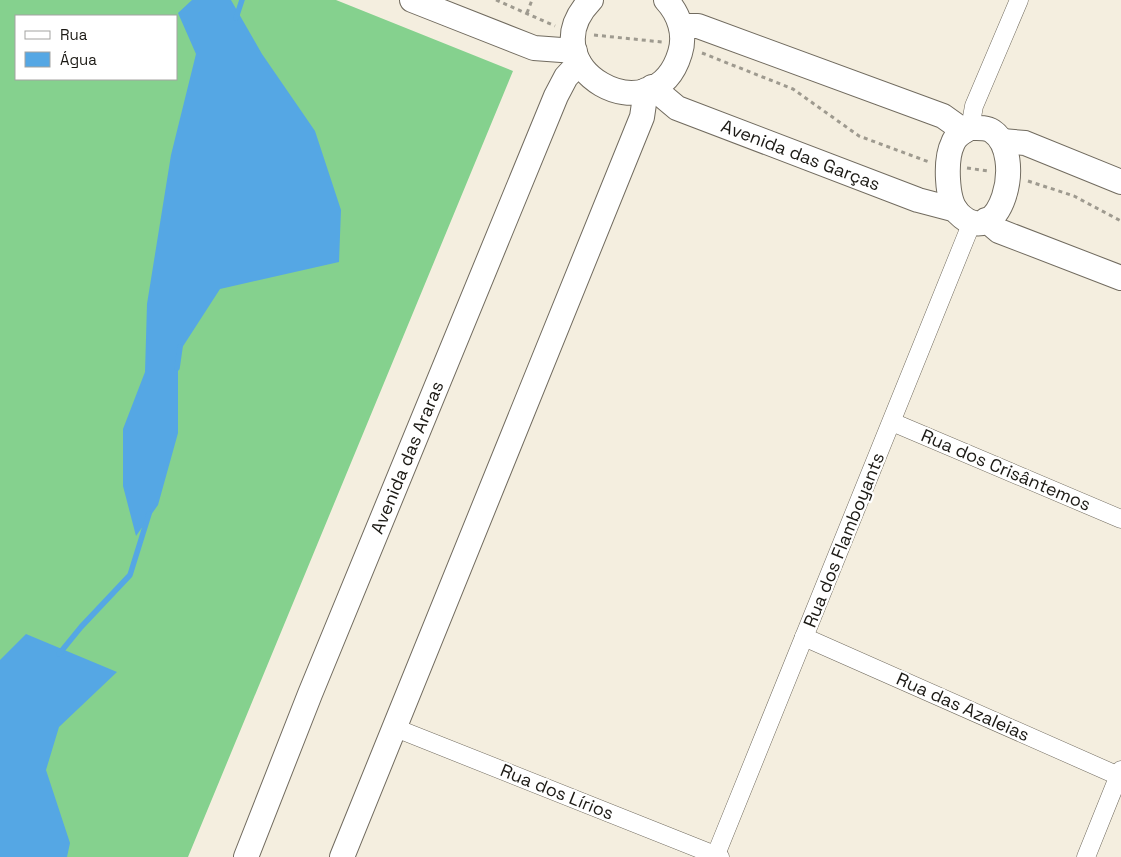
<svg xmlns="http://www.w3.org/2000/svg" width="1121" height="857" font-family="'Space Grotesk',sans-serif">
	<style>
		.forest { fill: #85d18e; fill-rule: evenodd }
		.water { fill: #55a7e4 }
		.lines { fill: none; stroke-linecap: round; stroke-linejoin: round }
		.stream { stroke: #55a7e4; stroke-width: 5.5 }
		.street-casing { stroke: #716b5f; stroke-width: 19 }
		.secondary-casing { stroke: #716b5f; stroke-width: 26 }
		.path { stroke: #9e9a8f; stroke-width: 3; stroke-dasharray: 4 4; stroke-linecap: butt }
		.street { stroke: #fff; stroke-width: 18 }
		.secondary { stroke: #fff; stroke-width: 24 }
		.labels { text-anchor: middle; stroke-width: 4.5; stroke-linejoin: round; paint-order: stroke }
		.street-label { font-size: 18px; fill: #1b1914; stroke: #fff }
	</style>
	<rect width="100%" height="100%" fill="#f4eedf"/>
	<!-- forest -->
	<path class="forest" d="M0 0H336L513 71 188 857H0ZM16 16H176V79H16Z"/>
	<!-- water -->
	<g class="water">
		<path d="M192 0H231L262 54 315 131 341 210 339 262 220 289 178 354V433L158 505 136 536 123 486V429L145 372 147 304 171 155 196 54 178 13Z"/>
		<path d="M26 634 117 672 59 727 46 770 70 843 67 857H0V660Z"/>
	</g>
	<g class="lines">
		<!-- stream -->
		<g class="stream">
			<path d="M236 18 242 0"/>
			<path d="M177 368 180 347"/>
			<path d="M59 654 81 627 130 575 149 514"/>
		</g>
		<defs>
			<g id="street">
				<path d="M970 128 974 106 1019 0"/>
				<path d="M892 422 1121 519"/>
				<path d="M804 637 1121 777"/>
				<path d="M393 727 720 857"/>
				<path d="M715 857 972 222"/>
				<path d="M1086 857 1121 770"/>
			</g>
			<g id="secondary">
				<path d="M412 0 534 48 575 51"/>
				<path d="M591 0C526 67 654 140 680 53 686 34 679 14 666 0"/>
				<path d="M681 26H698L943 116 964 131"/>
				<path id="s1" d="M652 87 677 108 918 200 956 210"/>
				<path d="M970 128C977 128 986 127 992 131 1027 154 1000 256 958 213 946 200 945 159 953 143 956 135 963 132 970 128Z"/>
				<path d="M1002 141 1025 143 1121 182"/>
				<path d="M986 220 999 231 1121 278"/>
				<path id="s2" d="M246 857 310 694 556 96 566 77 579 63"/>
				<path d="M342 857 642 117 646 90"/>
			</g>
		</defs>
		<!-- street casing -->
		<use href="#street" class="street-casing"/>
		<!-- secondary casing -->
		<use href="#secondary" class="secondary-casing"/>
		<!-- path -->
		<g class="path">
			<path d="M496 0 555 26"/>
			<path d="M527 13 532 0"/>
			<path d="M594 35 662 42"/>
			<path d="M702 53 793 89 859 136 929 162"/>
			<path d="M967 168 988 171"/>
			<path d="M1028 181 1074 196 1121 221"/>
		</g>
		<!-- street -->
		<use href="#street" class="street"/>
		<!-- secondary -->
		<use href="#secondary" class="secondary"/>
	</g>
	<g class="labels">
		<!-- street labels -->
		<g class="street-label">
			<text dy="6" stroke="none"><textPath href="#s1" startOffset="165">Avenida das Garças</textPath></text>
			<text dy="6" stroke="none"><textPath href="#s2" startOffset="431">Avenida das Araras</textPath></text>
			<text transform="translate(1006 470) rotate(23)" y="6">Rua dos Crisântemos</text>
			<text transform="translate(844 540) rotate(-68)" y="6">Rua dos Flamboyants</text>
			<text transform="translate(963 707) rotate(24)" y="6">Rua das Azaleias</text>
			<text transform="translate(557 792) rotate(22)" y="6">Rua dos Lírios</text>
		</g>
	</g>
	<!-- legend -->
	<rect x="15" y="15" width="162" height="65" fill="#ffffff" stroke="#a4a3a1"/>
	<rect x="25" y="31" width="25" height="8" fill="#ffffff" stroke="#a4a3a1"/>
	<text x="60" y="40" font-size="15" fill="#1b1914">Rua</text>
	<rect x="25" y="52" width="25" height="15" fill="#55a7e4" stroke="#a4a3a1"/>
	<text x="60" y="65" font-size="15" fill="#1b1914">Água</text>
</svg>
